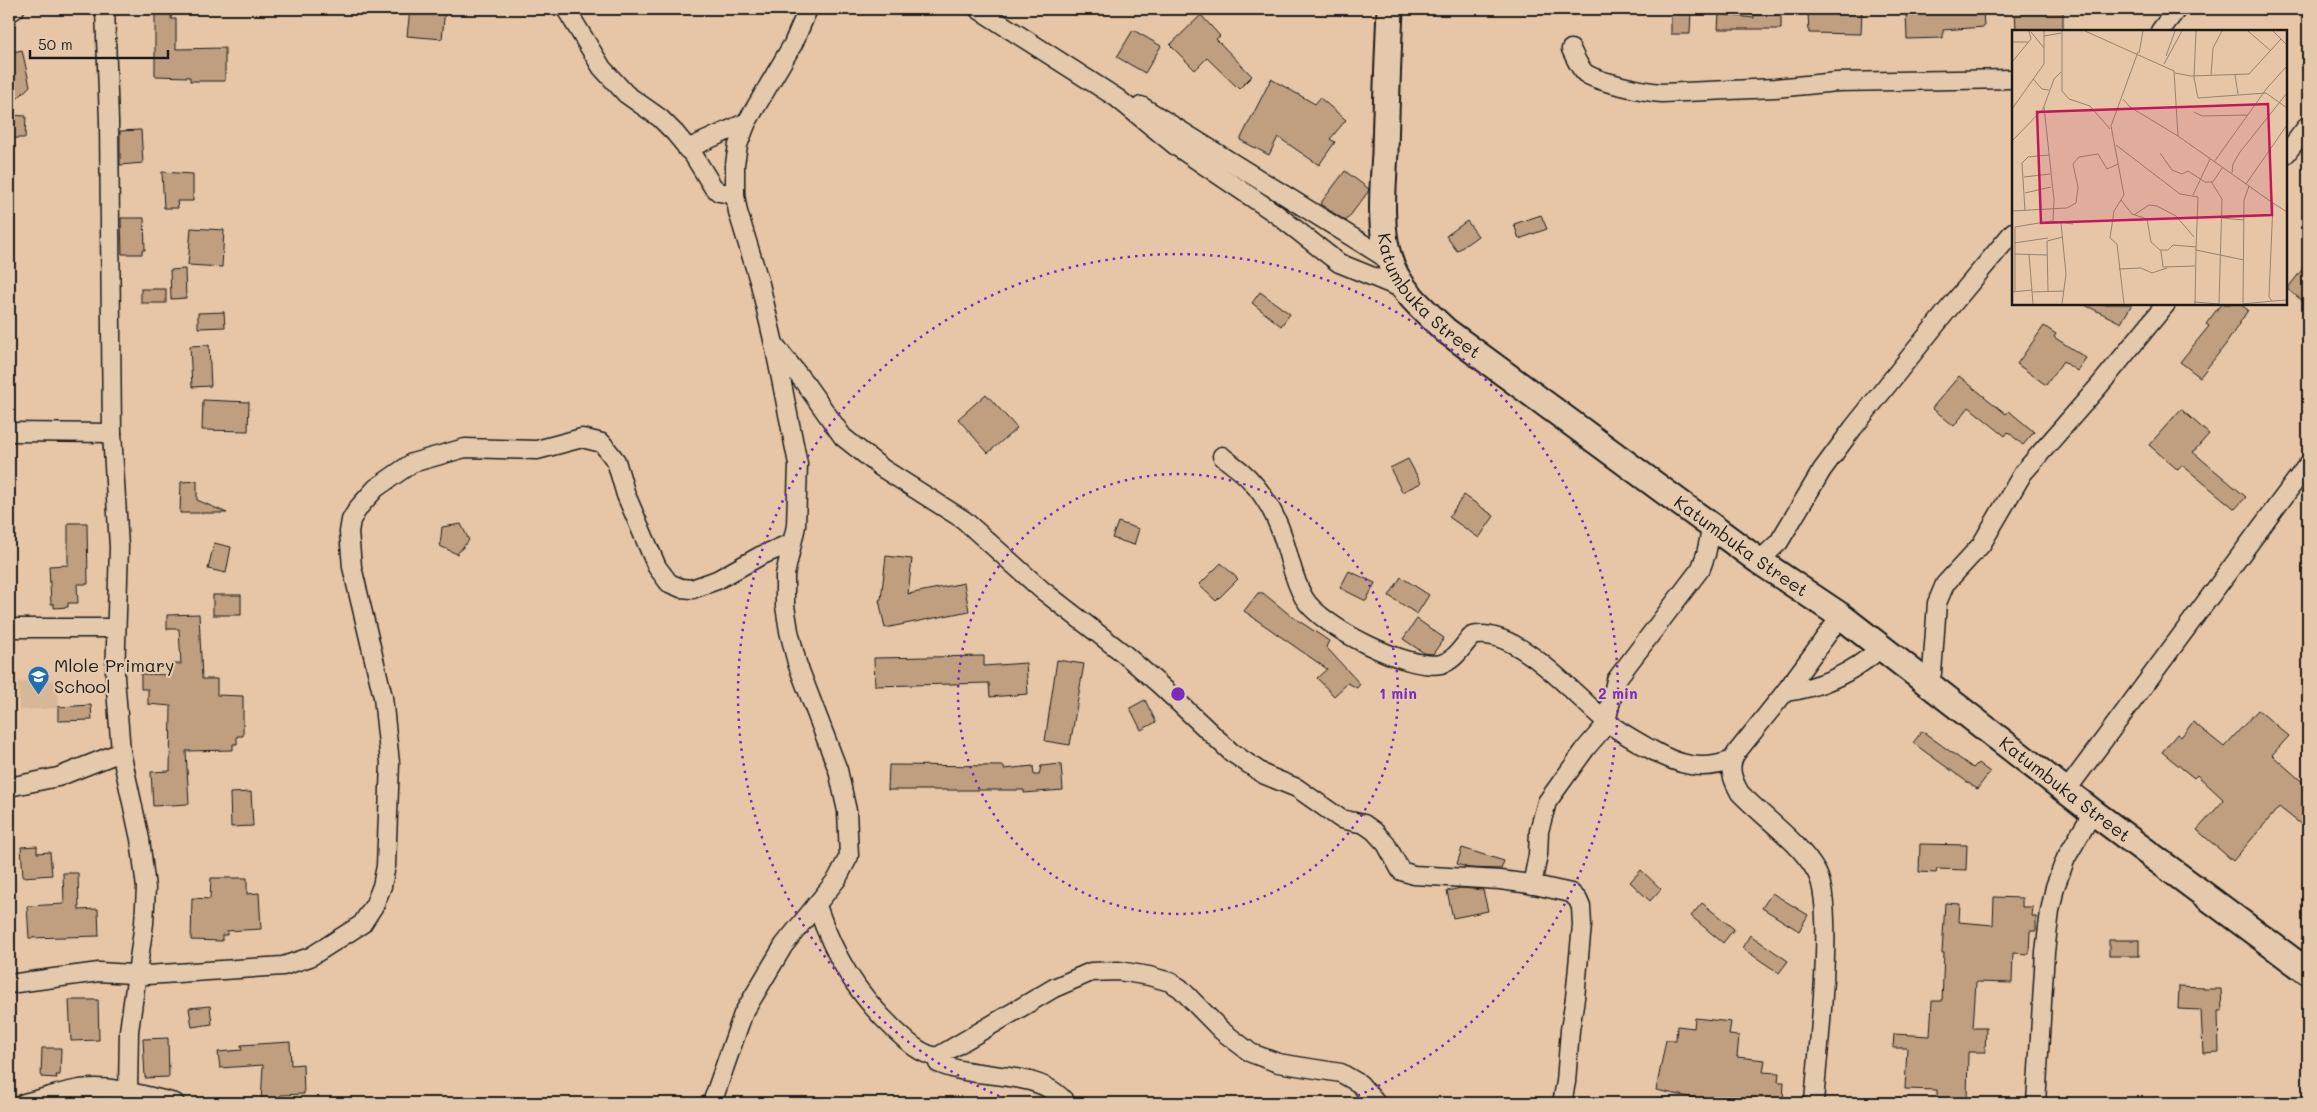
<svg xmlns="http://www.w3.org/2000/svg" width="2317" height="1112" font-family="Mali,sans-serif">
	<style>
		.built { fill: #d7b798 }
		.building { fill: #c09e80; stroke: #1c1c1c }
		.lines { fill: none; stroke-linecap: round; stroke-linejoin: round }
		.street-casing { stroke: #1c1c1c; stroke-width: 21 }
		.secondary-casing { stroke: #1c1c1c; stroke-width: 29 }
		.street { stroke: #e5c9ac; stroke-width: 18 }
		.secondary { stroke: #e5c9ac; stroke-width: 25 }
		.ring { fill: none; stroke: #7b2cbf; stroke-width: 2.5; stroke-dasharray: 2.5 5 }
		.labels { text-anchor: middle; stroke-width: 4.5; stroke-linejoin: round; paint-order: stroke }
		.street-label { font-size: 18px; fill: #1c1c1c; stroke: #e5c9ac }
		.poi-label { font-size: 18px; fill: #1c1c1c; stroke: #e5c9ac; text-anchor: start }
		.inset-road { fill: none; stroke: #95826f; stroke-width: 1 }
		.view { fill: #c2185b; fill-opacity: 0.15; stroke: #c2185b; stroke-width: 2.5 }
		.inset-edge { fill: none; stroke: #1c1c1c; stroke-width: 2.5 }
		.centre { fill: #7b2cbf; stroke: #e5c9ac; stroke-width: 2.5 }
		.ring-label { font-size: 15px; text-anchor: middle; font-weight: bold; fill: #7b2cbf; stroke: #e5c9ac; stroke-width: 4.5; stroke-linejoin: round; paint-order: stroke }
	</style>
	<rect width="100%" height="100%" fill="#e6c6a6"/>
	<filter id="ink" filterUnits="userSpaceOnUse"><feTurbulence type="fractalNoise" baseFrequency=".02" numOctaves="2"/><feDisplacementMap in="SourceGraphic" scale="10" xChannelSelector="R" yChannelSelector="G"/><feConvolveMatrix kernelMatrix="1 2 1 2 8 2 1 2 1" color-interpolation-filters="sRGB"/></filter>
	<g filter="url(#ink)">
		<!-- built -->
		<path class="built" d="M57 680 59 708 19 710 18 682Z"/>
		<!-- building -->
		<g class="building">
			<path d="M155 9H172L171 19H176V49L225 48V81H190V77L155 76Z"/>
			<path d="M410 9H445L442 39 407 36Z"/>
			<path d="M1671 9H1691L1690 34H1671Z"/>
			<path d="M1950 9H1983L1984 27 1943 30V38L1907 39 1906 11Z"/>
			<path d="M2015 9H2063V30L2016 31Z"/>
			<path d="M1825 10 1862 11 1861 34 1809 33 1808 12Z"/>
			<path d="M1719 14 1754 18V15H1781V29H1718Z"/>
			<path d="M1201 15 1220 36 1216 39 1252 76 1239 89 1207 58 1195 70 1170 45Z"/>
			<path d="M1133 30 1161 46 1145 73 1117 57Z"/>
			<path d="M22 50 30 86 9 107V53Z"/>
			<path d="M1271 79 1315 104 1320 98 1346 120 1330 139 1335 142 1319 165 1278 137 1269 155 1240 140Z"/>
			<path d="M9 115 26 116 25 138H9Z"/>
			<path d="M141 130 143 163 120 165V131Z"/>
			<path d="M1345 171 1369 189 1368 192 1346 221 1320 204Z"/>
			<path d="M162 172 193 174V201H177L178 208H164Z"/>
			<path d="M1541 215 1547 229 1519 239 1514 224Z"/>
			<path d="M121 218H144L145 250H142V254H122Z"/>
			<path d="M1467 221 1478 236 1457 251 1446 236Z"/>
			<path d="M191 228 224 230 222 267 188 265Z"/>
			<path d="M2308 262V293L2303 301 2287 289Z"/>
			<path d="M185 269 186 298 171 299 170 270Z"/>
			<rect x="141" y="289" width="25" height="14"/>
			<path d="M1260 292 1290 314 1281 326 1252 303Z"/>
			<path d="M2083 304H2132L2121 323Z"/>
			<path d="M2221 304H2240L2248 310 2226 344 2200 377 2180 362 2209 326 2206 324Z"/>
			<path d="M224 312 225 327 198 328V313Z"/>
			<path d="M2044 326 2056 334 2054 337 2086 358 2077 371 2063 361 2046 385 2017 364Z"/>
			<path d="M209 345 211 386 192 387 190 346Z"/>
			<path d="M1959 376 2006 414 2009 411 2034 432 2023 445 2008 432 2005 436 1969 407 1954 426 1932 408Z"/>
			<path d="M986 394 1017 428 988 453 958 419Z"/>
			<path d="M203 400 249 402 248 431 202 430Z"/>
			<path d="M2181 409 2209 434 2193 452 2246 497 2235 509 2182 465 2178 470 2149 445Z"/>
			<path d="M1408 459 1421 483 1402 492 1390 468Z"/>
			<path d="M197 481V500L227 513H180L181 482Z"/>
			<path d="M1464 495 1494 516 1479 538 1449 517Z"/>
			<path d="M1118 522 1139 529 1134 545 1112 538Z"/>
			<path d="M68 523H87L88 584H77L78 603H68V607L54 608V604H51L49 566 68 565Z"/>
			<path d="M461 524 469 540 457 554 440 546 442 527Z"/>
			<path d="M214 543 231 547 226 573 208 569Z"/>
			<path d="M886 556 912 559 908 594 964 583 969 611 885 628 879 600 881 599Z"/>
			<path d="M1221 563 1238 579 1216 601 1199 585Z"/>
			<path d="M1349 571 1375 583 1366 601 1340 588Z"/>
			<path d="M1401 577 1429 595 1417 614 1389 596Z"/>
			<path d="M1258 593H1263L1290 615 1329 641 1326 647 1360 684 1357 688 1348 683 1334 696 1317 678 1327 669 1244 611Z"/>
			<rect x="213" y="595" width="28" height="20"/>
			<path d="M199 614 202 679H217V695L243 696V736H237V744H233V750L186 751 189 804 153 806 151 772 170 771 171 706 148 704V689H141V674L171 675V664H181L179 629H167V615Z"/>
			<path d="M1417 619 1444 638 1433 654 1424 653 1403 639Z"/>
			<path d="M984 656V666L1026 663 1028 694 990 697 989 683 875 686 874 658Z"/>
			<path d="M1057 660 1084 664 1070 745 1045 741Z"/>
			<path d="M1145 700 1156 722 1141 730 1130 708Z"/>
			<path d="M91 705 92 720 58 721V707Z"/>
			<path d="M2258 710 2289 736 2272 755 2308 787V830L2279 807 2233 861 2197 830 2224 800 2197 775 2194 778 2162 752 2177 734 2181 737 2193 722 2224 747Z"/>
			<path d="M1922 731 1973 768 1978 763 1990 772 1977 789 1913 743Z"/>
			<path d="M1061 764 1063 790 1024 793V790H888L889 765 1004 766V769L1033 766 1034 775H1039L1041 766Z"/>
			<path d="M251 792 253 826 231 827 230 793Z"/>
			<path d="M1920 844 1967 845 1966 870 1937 869 1936 873 1919 872Z"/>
			<path d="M37 846V853L50 852 52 875 23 877 21 847Z"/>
			<path d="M1462 848 1504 861 1501 869 1469 868 1457 864Z"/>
			<path d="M1641 870 1661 889 1650 901 1630 882Z"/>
			<path d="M63 873H78L79 910 98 909 99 936 29 938 27 906 64 904Z"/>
			<path d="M211 878H247V894L259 893 261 929 227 931V935H222V941L191 940 192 898 210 899Z"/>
			<path d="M1461 888 1483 890 1488 911 1453 918 1447 891Z"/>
			<path d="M1772 893 1808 915 1799 931 1762 908Z"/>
			<path d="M1994 897 2022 898V907H2033L2032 916 2036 917V931H2030L2029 954 2013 953 2012 983 1976 982 1973 1028H1986L1985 1052H1968L1967 1102 1937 1103V1090L1905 1089 1907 1048H1893L1894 1034 1930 1036 1932 1001H1942L1944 953H1942L1945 903 1960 904 1959 922 1993 925Z"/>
			<path d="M1702 903 1734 929 1723 943 1691 916Z"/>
			<path d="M1750 935 1788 961 1779 973 1742 948Z"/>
			<rect x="2109" y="940" width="30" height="16"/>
			<path d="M2179 986 2203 987V989H2221L2222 1011H2218L2219 1052 2203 1053 2201 1010 2178 1009Z"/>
			<path d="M69 1000H98L99 1040 71 1041Z"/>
			<path d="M210 1006 212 1024 192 1027 189 1008Z"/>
			<path d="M1695 1018 1731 1022 1729 1035 1739 1036 1737 1057 1765 1060 1763 1072 1779 1073 1778 1082H1784L1783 1103H1718L1656 1090 1666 1040H1676L1677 1026 1694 1028Z"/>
			<path d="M168 1038 169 1077 145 1078 143 1039Z"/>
			<path d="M290 1042 291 1065 303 1064 304 1094 280 1095 279 1103H261L263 1065 220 1068 218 1052 242 1050 241 1045Z"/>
			<path d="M42 1048H61L60 1075H56L57 1078 41 1077Z"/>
		</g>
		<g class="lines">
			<defs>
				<g id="street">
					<path d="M105 9 109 121 112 433 119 547 115 677 121 752 140 839 146 888 144 923 129 1031 128 1091"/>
					<path d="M566 9 602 68 626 94 660 118 675 133 694 156 713 187 719 192 735 195"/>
					<path d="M978 9 1117 98 1176 146 1275 213 1339 263 1403 289"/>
					<path d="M9 13 15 9"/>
					<path d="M2160 31 2177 9"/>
					<path d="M1571 49C1575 57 1578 66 1585 73 1597 82 1646 92 1662 93L1775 88 1837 82 2013 79"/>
					<path d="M1141 106 1389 260"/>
					<path d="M687 149 747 122"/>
					<path d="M2286 154 2308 125"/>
					<path d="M774 344 807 386 843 437 882 468 964 520 1042 590 1123 653 1160 685 1231 752 1265 775 1297 788 1341 819 1364 824 1374 831 1386 844 1401 871 1414 875 1500 880 1530 884 1571 893 1578 900 1581 907 1582 925 1575 998 1570 1030 1566 1082 1562 1103"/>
					<path d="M9 432 112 433"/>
					<path d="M1222 456C1232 465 1243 471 1251 481 1267 498 1279 522 1285 544 1291 563 1294 581 1304 598 1321 627 1409 671 1441 664 1455 661 1463 645 1472 636 1516 625 1576 697 1607 722 1621 733 1636 741 1652 750 1678 765 1703 772 1732 760"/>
					<path d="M1759 561 1779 542 1822 470 1853 428 1946 312 2013 232"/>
					<path d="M9 628H116"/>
					<path d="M1925 683 1932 673 1937 603 1945 584 1981 545 2023 473 2099 386 2166 304"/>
					<path d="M1785 692C1822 688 1853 672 1881 648"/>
					<path d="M9 787 58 777 121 752"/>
					<path d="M2066 791 2308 464"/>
					<path d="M1532 885 1538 855 1539 831 1547 802 1586 748 1605 726 1616 680 1701 568 1706 554 1712 526"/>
					<path d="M817 906C835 958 856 993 896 1031 909 1043 920 1054 937 1057L938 1063C977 1081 1040 1068 1066 1103"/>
					<path d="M9 984 99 972 147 975 283 966 310 957 362 924 375 904 382 886 386 866 390 763 383 697 352 567 349 532 351 520 359 507 376 488 412 463 465 448 537 450 582 438 602 443 616 461 626 495 657 567 669 583 681 588 692 589 717 580 760 556 791 543"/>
					<path d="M937 1057 1054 988 1091 972 1119 971 1149 976 1170 982 1180 988 1222 1031 1251 1053 1278 1063 1341 1073 1360 1084 1376 1103"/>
					<path d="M24 1103C42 1099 61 1092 80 1089 113 1085 143 1095 175 1103"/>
					<path d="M712 1103 743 1014 784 945 837 879 849 856 847 811 838 770 797 663 789 631 785 606V575L796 526 798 464 774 344 760 284 738 212 735 195V164L738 145 747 122 793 44 808 9"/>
					<path d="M1814 1103C1817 1056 1836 909 1817 873 1800 842 1764 818 1740 793 1732 779 1727 766 1737 752L1785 692 1841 616"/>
					<path d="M2036 1103 2045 952 2050 911 2055 887 2066 858 2093 812"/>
				</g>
				<g id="secondary">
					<path id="s1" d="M1390 9C1388 57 1386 105 1385 153 1383 187 1379 226 1389 259 1398 289 1423 309 1445 330L1759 561 1841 616 2093 812 2308 972"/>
				</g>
			</defs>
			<!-- street casing -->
			<use href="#street" class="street-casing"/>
			<!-- secondary casing -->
			<use href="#secondary" class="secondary-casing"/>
			<!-- street -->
			<use href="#street" class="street"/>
			<!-- secondary -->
			<use href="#secondary" class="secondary"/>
		</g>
	</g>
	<!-- distance rings -->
	<g class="ring">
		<circle cx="1178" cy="694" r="220"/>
		<path d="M1013 1102A440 440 0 1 1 1343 1102"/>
	</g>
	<!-- icons -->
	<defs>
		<symbol id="school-pin" viewBox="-11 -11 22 30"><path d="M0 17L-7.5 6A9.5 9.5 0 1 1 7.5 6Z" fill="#1f6fb2" stroke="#e5c9ac"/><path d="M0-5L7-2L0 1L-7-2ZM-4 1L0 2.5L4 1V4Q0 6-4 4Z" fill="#fff"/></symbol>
	</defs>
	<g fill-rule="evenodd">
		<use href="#school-pin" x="26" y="664" width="25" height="34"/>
	</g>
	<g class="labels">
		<!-- street labels -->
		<g class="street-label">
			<text dy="6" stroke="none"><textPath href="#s1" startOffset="304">Katumbuka Street</textPath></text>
			<text dy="6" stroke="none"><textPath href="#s1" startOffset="709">Katumbuka Street</textPath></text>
			<text dy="6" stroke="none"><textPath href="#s1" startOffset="1114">Katumbuka Street</textPath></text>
		</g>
		<!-- poi labels -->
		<g class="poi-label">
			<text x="54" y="672">Mlole Primary<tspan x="54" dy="21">School</tspan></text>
		</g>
	</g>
	<!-- overview -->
	<g transform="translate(2012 30)">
		<rect width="275" height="275" fill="#e6c6a6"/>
		<path class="inset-road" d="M50 1V61L57 69 78 76 98 99M73 1 162 41 166 106 261 173 257 267 260 271 275 270M184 1 182 48 186 68 254 63 275 78M236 1 259 21M261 1 275 15M19 2 32 18M32 6 49 3M0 12H16M127 23 131 1M154 26 163 1M0 32 19 9 17 1M152 34 170 1M163 43 179 46 237 44 269 9M199 45 201 18 210 1M223 45 226 64M21 49 30 59 37 60M111 69 118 77 166 106M32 77 42 170 41 191M0 79 32 34V1M182 82 190 86 236 85M0 111 31 79 42 49 49 42M104 115 168 164 186 167 184 220 232 230M148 123 160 140 170 144 176 141 193 152H200M202 132 255 58 275 36M220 143 221 134 228 122 275 63M12 147 38 144M234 154 275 95M13 163 39 157M181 165 198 129M109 170 120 184 135 189 139 212 149 221 151 237 183 236M261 173 275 182M0 181 55 178 64 173 66 157 61 134 67 127 86 124 95 139 106 134M13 181 10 133 16 127 37 125M122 185 137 175 145 176 164 186 182 207M210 188 232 190M49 193 54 244 50 274M2 213 36 208M148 220H156L161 215 184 217M3 224 35 225M17 224 21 274M107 239 129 238 140 243 155 238M0 262 20 260M3 262V197L39 191 61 194M20 262 52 261M36 262 35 211 51 207M182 272 207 274M112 274 105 214 98 208 102 181 112 165 99 96 126 22M183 274 184 219M207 274 210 169 200 153 211 137M231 274 232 170 237 156M231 274 260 271"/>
		<path class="view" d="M256 74 260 185 29 193 25 82Z"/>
		<rect width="275" height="275" class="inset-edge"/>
	</g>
	<circle cx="1178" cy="694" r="8" class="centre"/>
	<g class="ring-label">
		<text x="1398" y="699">1 min</text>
		<text x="1618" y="699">2 min</text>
	</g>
	<!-- margin -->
	<rect width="2317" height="1112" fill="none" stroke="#e5c9ac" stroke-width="30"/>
	<rect x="15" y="15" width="2287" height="1082" fill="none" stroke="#1c1c1c" stroke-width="2" filter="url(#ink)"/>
	<!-- scale -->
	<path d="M30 50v8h138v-8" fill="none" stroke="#1c1c1c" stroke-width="2.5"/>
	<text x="38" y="50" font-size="15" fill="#1c1c1c" stroke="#e5c9ac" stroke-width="4" paint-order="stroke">50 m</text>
</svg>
